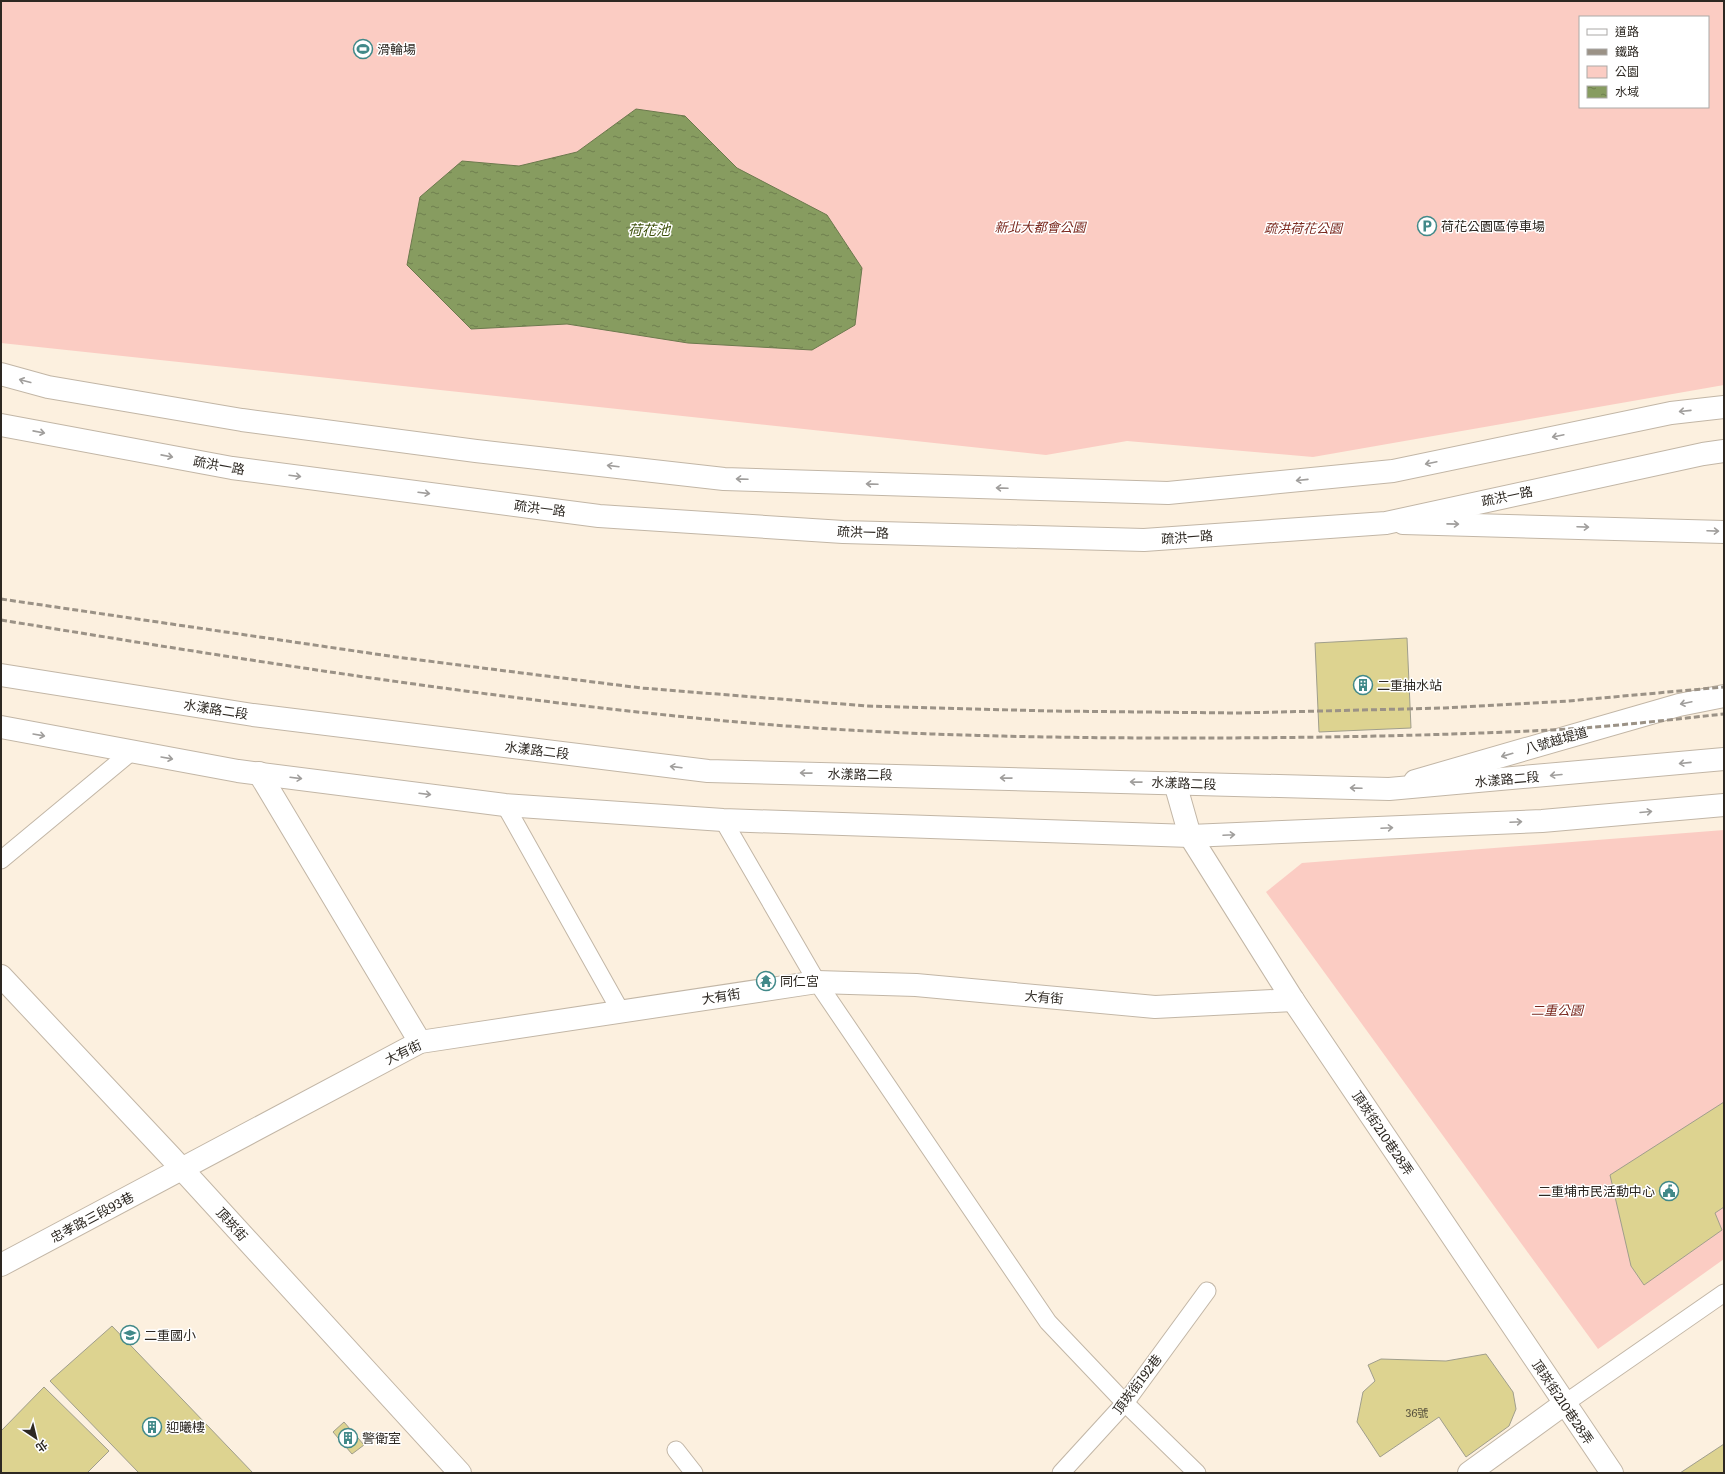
<svg xmlns="http://www.w3.org/2000/svg" width="1725" height="1474" font-family="Literata,'Noto Sans TC',serif">
	<style>
		.park { fill: #fbccc3; fill-rule: evenodd }
		.water { fill: url(#water-ripples); stroke: #6c794d }
		.building { fill: #ddd390; stroke: #a09e8c }
		.lines { fill: none; stroke-linecap: round; stroke-linejoin: round }
		.lane-casing { stroke: #c2b6a6; stroke-width: 19 }
		.street-casing { stroke: #c2b6a6; stroke-width: 24 }
		.secondary-casing { stroke: #c2b6a6; stroke-width: 24 }
		.lane { stroke: #fff; stroke-width: 17 }
		.street { stroke: #fff; stroke-width: 22 }
		.secondary { stroke: #fff; stroke-width: 22 }
		.rail { stroke: #9b9286; stroke-width: 3; stroke-dasharray: 6 3; stroke-linecap: butt }
		.oneway { stroke: #a09e9c }
		.labels { text-anchor: middle; stroke-width: 3; stroke-linejoin: round; paint-order: stroke }
		.number-label { font-size: 11px; fill: #59533e }
		.poi-label { font-size: 13px; fill: #2d2822; stroke: #fff; text-anchor: start }
		.park-label { font-size: 13px; font-style: italic; fill: #7a281e; stroke: #fff }
		.street-label { font-size: 13px; fill: #2d2822; stroke: #fff }
		.water-label { font-size: 14px; font-style: italic; fill: #3d500b; stroke: #fff }
	</style>
	<defs>
		<pattern id="water-ripples" width="26" height="14" patternUnits="userSpaceOnUse"><rect width="26" height="14" fill="#879c60"/><path d="M2 4q2-2 4 0t4 0M15 11q2-2 4 0t4 0" fill="none" stroke="#6f7f4f"/></pattern>
	</defs>
	<rect width="100%" height="100%" fill="#fcf0df"/>
	<!-- park -->
	<g class="park">
		<path d="M1 1H1724V385L1313 457 1127 441 1046 455 1 343ZM1580 17H1708V107H1580Z"/>
		<path d="M1724 830V1259L1598 1349 1266 892 1302 863Z"/>
	</g>
	<!-- water -->
	<path class="water" d="M636 109 685 116 737 168 827 215 862 268 855 325 812 350 688 343 567 324 471 329 407 265 420 197 462 161 519 166 577 152Z"/>
	<!-- building -->
	<g class="building">
		<path d="M1407 638 1411 728 1319 732 1315 643Z"/>
		<path d="M1724 1102V1207L1715 1213 1722 1230 1644 1285 1631 1266 1610 1175Z"/>
		<path d="M112 1326 253 1473H139L50 1381Z"/>
		<path d="M1486 1354 1513 1392 1516 1409 1509 1426 1466 1457 1439 1417 1380 1457 1357 1422 1363 1392 1375 1381 1368 1365 1381 1359 1446 1361Z"/>
		<path d="M44 1387 109 1451 87 1473H1V1431Z"/>
		<path d="M344 1422 364 1445 352 1454 333 1432Z"/>
		<path d="M1724 1444V1473H1680Z"/>
	</g>
	<g class="lines">
		<defs>
			<g id="lane">
				<path d="M505 805 621 1012"/>
				<path d="M723 820 817 982 1048 1322 1125 1403 1197 1473"/>
				<path d="M1 860 131 752"/>
				<path d="M1564 1404 1724 1293"/>
				<path d="M676 1450 694 1473"/>
				<path d="M1061 1473 1125 1403 1207 1291"/>
			</g>
			<g id="street">
				<path d="M1403 523 1724 532"/>
				<path d="M259 773 420 1042"/>
				<path d="M1415 781 1679 705 1724 696"/>
				<path d="M1175 783 1190 836 1293 1000 1612 1473"/>
				<path d="M1 1265 420 1042 817 982 916 985 1155 1007 1293 1000"/>
				<path d="M1469 1473 1564 1404"/>
			</g>
			<g id="secondary">
				<path d="M1 374 48 387 242 420 476 451 724 479 1168 493 1393 471 1671 413 1724 407"/>
				<path d="M1 425 232 468 599 516 843 532 1144 540 1386 523 1703 454 1724 451"/>
				<path d="M1 675 253 715 708 771 1389 789 1724 759"/>
				<path d="M1 727 238 771 505 805 723 820 1190 836 1542 821 1724 805"/>
				<path d="M1 976 171 1157 460 1473"/>
			</g>
		</defs>
		<!-- lane casing -->
		<use href="#lane" class="lane-casing"/>
		<!-- street casing -->
		<use href="#street" class="street-casing"/>
		<!-- secondary casing -->
		<use href="#secondary" class="secondary-casing"/>
		<!-- lane -->
		<use href="#lane" class="lane"/>
		<!-- street -->
		<use href="#street" class="street"/>
		<!-- secondary -->
		<use href="#secondary" class="secondary"/>
		<!-- rail -->
		<g class="rail">
			<path d="M1 599 396 657 641 688 867 706 1049 711 1238 713 1445 708 1568 701 1724 687"/>
			<path d="M1 620C239 659 476 697 716 720 872 735 1029 738 1185 738 1307 738 1429 736 1551 730 1609 727 1667 720 1724 714"/>
		</g>
	</g>
	<!-- one-way arrows -->
	<defs><path id="oneway-shaft" d="M-6 0H5M1.5-3L5.5 0L1.5 3" fill="none" stroke-width="1.6" stroke-linecap="round" stroke-linejoin="round"/></defs>
	<g class="oneway">
		<use href="#oneway-shaft" transform="translate(25 381) rotate(-165)"/>
		<use href="#oneway-shaft" transform="translate(1685 411) rotate(174)"/>
		<use href="#oneway-shaft" transform="translate(39 432) rotate(11)"/>
		<use href="#oneway-shaft" transform="translate(1558 436) rotate(168)"/>
		<use href="#oneway-shaft" transform="translate(167 456) rotate(11)"/>
		<use href="#oneway-shaft" transform="translate(1431 463) rotate(168)"/>
		<use href="#oneway-shaft" transform="translate(613 466) rotate(-173)"/>
		<use href="#oneway-shaft" transform="translate(295 476) rotate(7)"/>
		<use href="#oneway-shaft" transform="translate(742 479) rotate(-178)"/>
		<use href="#oneway-shaft" transform="translate(1302 480) rotate(174)"/>
		<use href="#oneway-shaft" transform="translate(872 484) rotate(-178)"/>
		<use href="#oneway-shaft" transform="translate(1002 488) rotate(-178)"/>
		<use href="#oneway-shaft" transform="translate(424 493) rotate(7)"/>
		<use href="#oneway-shaft" transform="translate(1453 524) rotate(1)"/>
		<use href="#oneway-shaft" transform="translate(1583 527) rotate(2)"/>
		<use href="#oneway-shaft" transform="translate(1713 531) rotate(2)"/>
		<use href="#oneway-shaft" transform="translate(1686 703) rotate(168)"/>
		<use href="#oneway-shaft" transform="translate(39 735) rotate(10)"/>
		<use href="#oneway-shaft" transform="translate(1507 755) rotate(164)"/>
		<use href="#oneway-shaft" transform="translate(167 758) rotate(10)"/>
		<use href="#oneway-shaft" transform="translate(1685 763) rotate(174)"/>
		<use href="#oneway-shaft" transform="translate(676 767) rotate(-173)"/>
		<use href="#oneway-shaft" transform="translate(806 773) rotate(-179)"/>
		<use href="#oneway-shaft" transform="translate(1556 775) rotate(175)"/>
		<use href="#oneway-shaft" transform="translate(296 778) rotate(7)"/>
		<use href="#oneway-shaft" transform="translate(1006 778) rotate(-179)"/>
		<use href="#oneway-shaft" transform="translate(1136 782) rotate(-179)"/>
		<use href="#oneway-shaft" transform="translate(1356 788) rotate(-178)"/>
		<use href="#oneway-shaft" transform="translate(425 794) rotate(7)"/>
		<use href="#oneway-shaft" transform="translate(1646 812) rotate(-5)"/>
		<use href="#oneway-shaft" transform="translate(1516 822) rotate(-3)"/>
		<use href="#oneway-shaft" transform="translate(1387 828) rotate(-3)"/>
		<use href="#oneway-shaft" transform="translate(1229 835) rotate(-3)"/>
	</g>
	<!-- icons -->
	<defs>
		<symbol id="stadium-ring" viewBox="-11 -11 22 22"><circle r="9.5" fill="#fff" stroke="#418989" stroke-width="1.5"/><path d="M0-5a6.5 5 0 1 0 0 10a6.5 5 0 1 0 0-10ZM-3.5-1.8h7v3.6h-7Z" fill="#418989"/></symbol>
		<symbol id="parking-ring" viewBox="-11 -11 22 22"><circle r="9.5" fill="#fff" stroke="#418989" stroke-width="1.5"/><path d="M-3.5-5.5H1a3.5 3.5 0 0 1 0 7H-1V5.5H-3.5ZM-1-3.4V-.6H.8a1.4 1.4 0 0 0 0-2.8Z" fill="#418989"/></symbol>
		<symbol id="building-ring" viewBox="-11 -11 22 22"><circle r="9.5" fill="#fff" stroke="#418989" stroke-width="1.5"/><path d="M-4-6H4V6H1V3H-1V6H-4ZM-2.5-4.3h1.7v1.8h-1.7ZM.8-4.3h1.7v1.8H.8ZM-2.5-1h1.7V.8h-1.7ZM.8-1h1.7V.8H.8Z" fill="#418989"/></symbol>
		<symbol id="temple-ring" viewBox="-11 -11 22 22"><circle r="9.5" fill="#fff" stroke="#418989" stroke-width="1.5"/><path d="M0-6L5-2H3V0L6.5 2.5H4V6H1.5V3h-3V6H-4V2.5H-6.5L-3 0V-2H-5Z" fill="#418989"/></symbol>
		<symbol id="civic-ring" viewBox="-11 -11 22 22"><circle r="9.5" fill="#fff" stroke="#418989" stroke-width="1.5"/><path d="M-.6-6.5H3V-4.5H.6V-3L4-1V1h2V6H-6V1h2V-1L-.6-3ZM-1.2 2.5V6h2.4V2.5Z" fill="#418989"/></symbol>
		<symbol id="school-ring" viewBox="-11 -11 22 22"><circle r="9.5" fill="#fff" stroke="#418989" stroke-width="1.5"/><path d="M0-5L7-2L0 1L-7-2ZM-4 1L0 2.5L4 1V4Q0 6-4 4Z" fill="#418989"/></symbol>
	</defs>
	<g fill-rule="evenodd">
		<use href="#stadium-ring" x="352" y="38" width="22" height="22"/>
		<use href="#parking-ring" x="1416" y="215" width="22" height="22"/>
		<use href="#building-ring" x="1352" y="674" width="22" height="22"/>
		<use href="#temple-ring" x="755" y="970" width="22" height="22"/>
		<use href="#civic-ring" x="1658" y="1180" width="22" height="22"/>
		<use href="#school-ring" x="119" y="1324" width="22" height="22"/>
		<use href="#building-ring" x="141" y="1416" width="22" height="22"/>
		<use href="#building-ring" x="337" y="1427" width="22" height="22"/>
	</g>
	<g class="labels">
		<!-- number labels -->
		<g class="number-label">
			<text x="1417" y="1417">36號</text>
		</g>
		<!-- poi labels -->
		<g class="poi-label">
			<text x="377" y="54">滑輪場</text>
			<text x="1441" y="231">荷花公園區停車場</text>
			<text x="1377" y="690">二重抽水站</text>
			<text x="780" y="986">同仁宮</text>
			<text x="1655" y="1196" text-anchor="end">二重埔市民活動中心</text>
			<text x="144" y="1340">二重國小</text>
			<text x="166" y="1432">迎曦樓</text>
			<text x="362" y="1443">警衛室</text>
		</g>
		<!-- park labels -->
		<g class="park-label">
			<text x="1040" y="232">新北大都會公園</text>
			<text x="1303" y="233">疏洪荷花公園</text>
			<text x="1557" y="1015">二重公園</text>
		</g>
		<!-- street labels -->
		<g class="street-label">
			<text transform="translate(219 465) rotate(10)" y="5">疏洪一路</text>
			<text transform="translate(1507 496) rotate(-12)" y="5">疏洪一路</text>
			<text transform="translate(540 508) rotate(7)" y="5">疏洪一路</text>
			<text transform="translate(863 532) rotate(2)" y="5">疏洪一路</text>
			<text transform="translate(1187 537) rotate(-4)" y="5">疏洪一路</text>
			<text transform="translate(216 709) rotate(9)" y="5">水漾路二段</text>
			<text transform="translate(1556 740) rotate(-16)" y="5">八號越堤道</text>
			<text transform="translate(537 750) rotate(7)" y="5">水漾路二段</text>
			<text transform="translate(860 774) rotate(1)" y="5">水漾路二段</text>
			<text transform="translate(1507 779) rotate(-5)" y="5">水漾路二段</text>
			<text transform="translate(1184 783) rotate(2)" y="5">水漾路二段</text>
			<text transform="translate(721 996) rotate(-9)" y="5">大有街</text>
			<text transform="translate(1044 997) rotate(5)" y="5">大有街</text>
			<text transform="translate(403 1052) rotate(-26)" y="5">大有街</text>
			<text transform="translate(1383 1133) rotate(56)" y="5">頂崁街210巷28弄</text>
			<text transform="translate(92 1217) rotate(-28)" y="5">忠孝路三段93巷</text>
			<text transform="translate(232 1224) rotate(48)" y="5">頂崁街</text>
			<text transform="translate(1137 1384) rotate(-53)" y="5">頂崁街192巷</text>
			<text transform="translate(1563 1402) rotate(56)" y="5">頂崁街210巷28弄</text>
		</g>
		<!-- water labels -->
		<g class="water-label">
			<text x="649" y="235">荷花池</text>
		</g>
	</g>
	<!-- border -->
	<rect width="1725" height="1474" fill="none" stroke="#2d2822" stroke-width="4"/>
	<!-- legend -->
	<rect x="1579" y="16" width="130" height="92" fill="#ffffff" stroke="#aba9a7"/>
	<rect x="1587" y="29" width="20" height="6" fill="#ffffff" stroke="#aba9a7"/>
	<text x="1615" y="36" font-size="12" fill="#2d2822">道路</text>
	<rect x="1587" y="49" width="20" height="6" fill="#9b9286" stroke="#aba9a7"/>
	<text x="1615" y="56" font-size="12" fill="#2d2822">鐵路</text>
	<rect x="1587" y="66" width="20" height="12" fill="#fbccc3" stroke="#aba9a7"/>
	<text x="1615" y="76" font-size="12" fill="#2d2822">公園</text>
	<rect x="1587" y="86" width="20" height="12" fill="url(#water-ripples)" stroke="#aba9a7"/>
	<text x="1615" y="96" font-size="12" fill="#2d2822">水域</text>
	<!-- north arrow -->
	<g transform="translate(36 1438) rotate(145)" stroke="#ffffff" stroke-width="3" paint-order="stroke">
	<path d="M0-3L7 15L0 10L-7 15Z" fill="#2d2822"/>
	<text y="-6" font-size="11" font-weight="bold" text-anchor="middle" fill="#2d2822">北</text>
	</g>
</svg>
